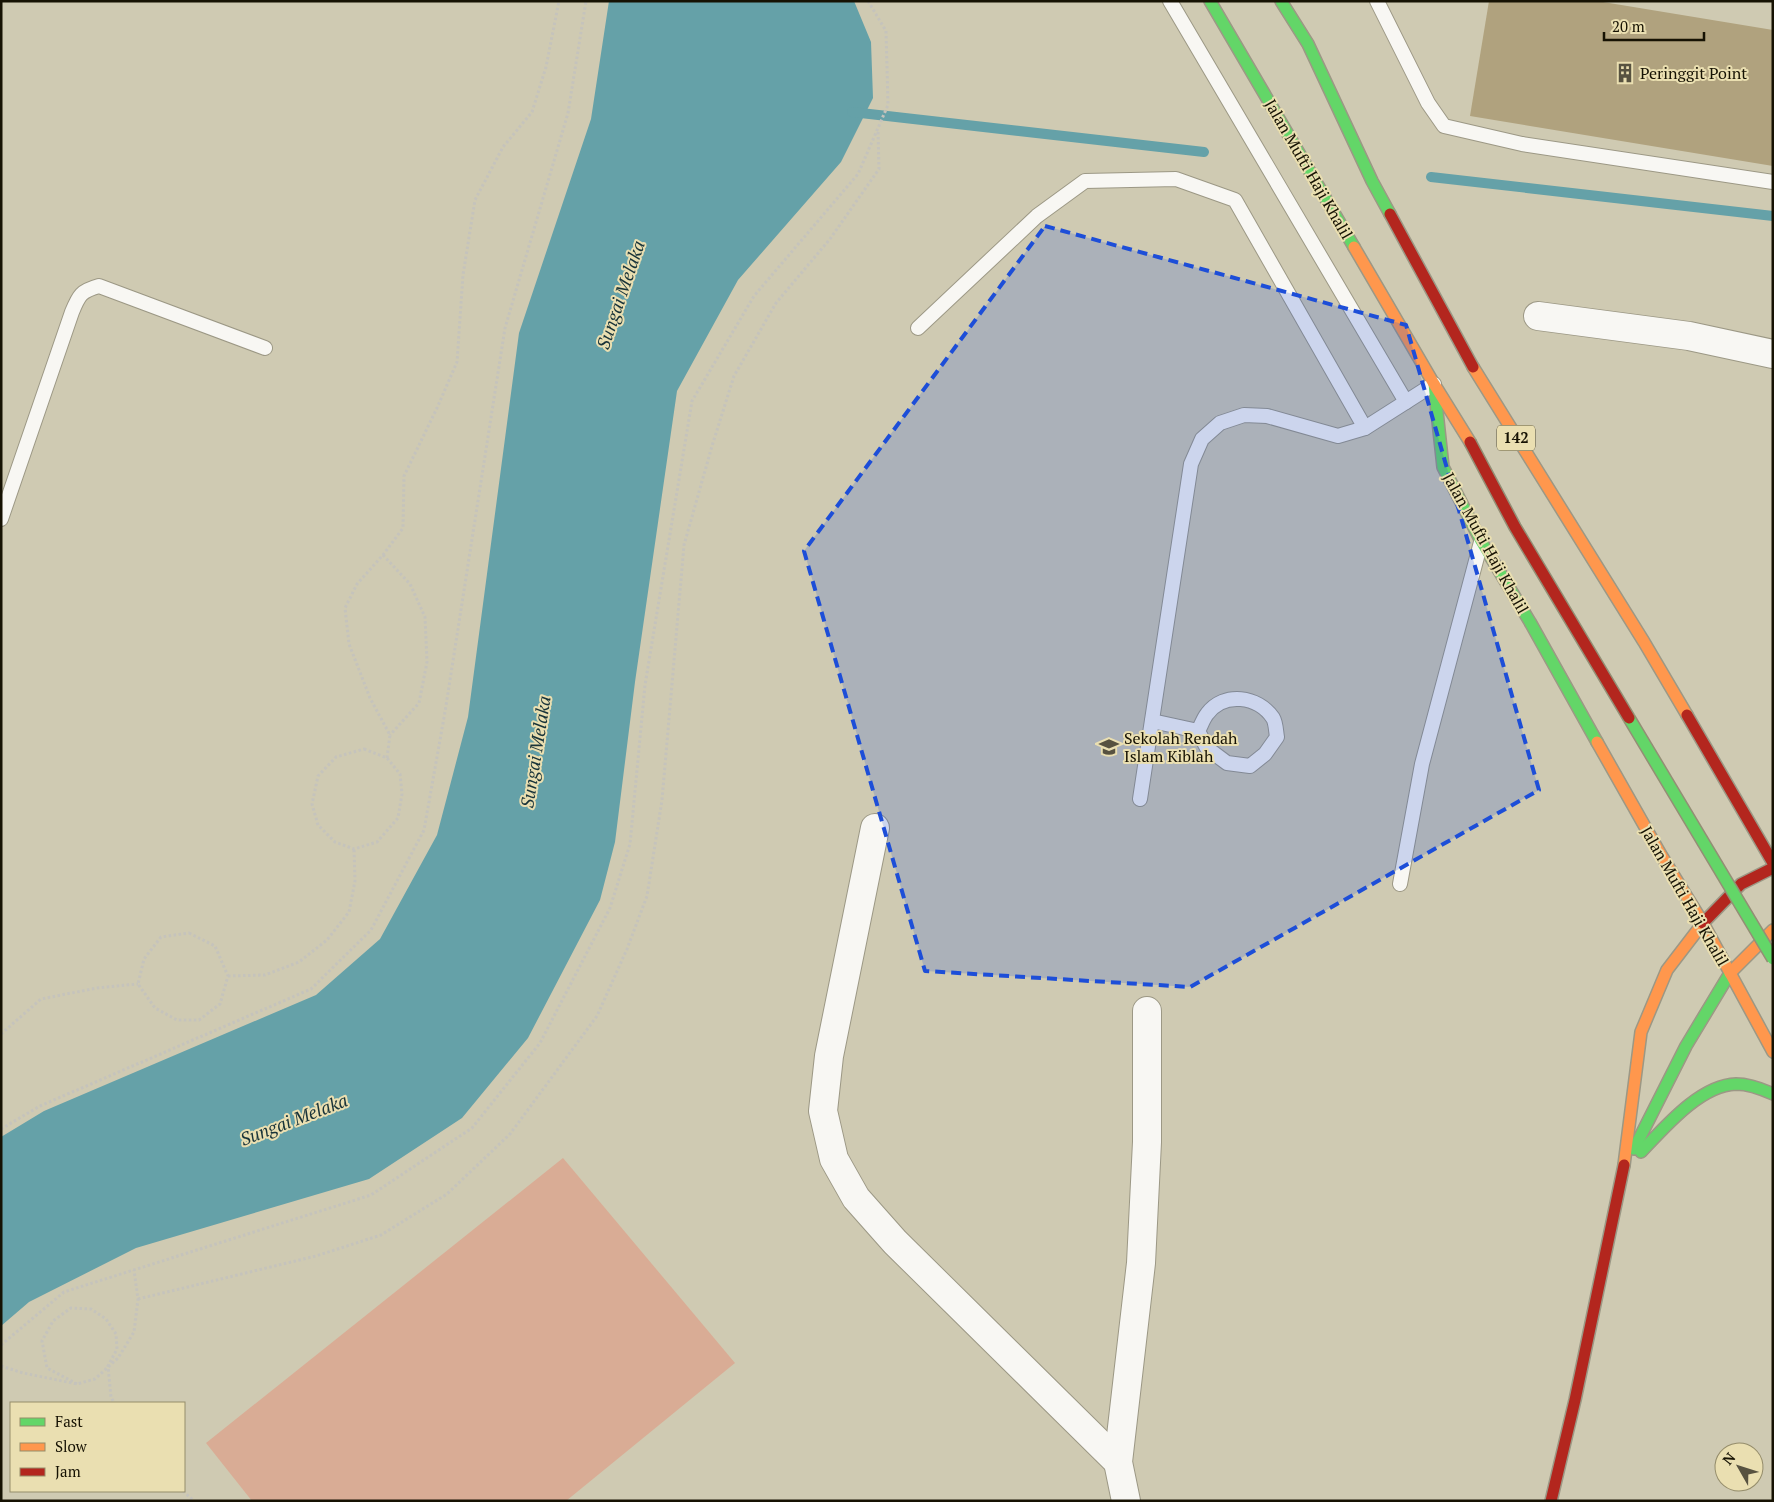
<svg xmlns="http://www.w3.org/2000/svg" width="1774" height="1502" font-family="'PT Serif',serif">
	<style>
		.green { fill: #d9ac95 }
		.water { fill: #65a1a8 }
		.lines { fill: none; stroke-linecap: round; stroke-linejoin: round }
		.stream { stroke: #65a1a8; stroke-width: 10 }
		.building { fill: #b0a27e }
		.lane-casing { stroke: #9c9885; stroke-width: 16 }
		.street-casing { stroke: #9c9885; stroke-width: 30 }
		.fast-casing { stroke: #9c9885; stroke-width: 14 }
		.slow-casing { stroke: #9c9885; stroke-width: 14 }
		.jam-casing { stroke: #9c9885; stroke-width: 14 }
		.path { stroke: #c5c3bc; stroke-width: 3; stroke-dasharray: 2.5 2.5; stroke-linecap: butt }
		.lane { stroke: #f8f7f3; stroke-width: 14 }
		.street { stroke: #f8f7f3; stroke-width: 28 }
		.fast { stroke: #63d668; stroke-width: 11 }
		.slow { stroke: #ff974d; stroke-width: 11 }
		.jam { stroke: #b3261e; stroke-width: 11 }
		.fast-bridge-casing { stroke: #938e75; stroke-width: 14; stroke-linecap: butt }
		.jam-bridge-casing { stroke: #938e75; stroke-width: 14; stroke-linecap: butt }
		.fast-bridge { stroke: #63d668; stroke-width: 11 }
		.jam-bridge { stroke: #b3261e; stroke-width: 11 }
		.marked { fill: #1d4ed8; fill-opacity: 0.2; stroke: #1d4ed8; stroke-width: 4; stroke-dasharray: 10 6; stroke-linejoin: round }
		.labels { text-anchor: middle; stroke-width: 4; stroke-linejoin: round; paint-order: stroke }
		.shield { fill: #eadfb1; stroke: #565037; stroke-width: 1 }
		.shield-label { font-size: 15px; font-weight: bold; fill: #161203 }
		.poi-label { font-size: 16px; fill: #161203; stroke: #eadfb1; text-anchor: start }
		.street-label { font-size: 16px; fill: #161203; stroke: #eadfb1 }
		.water-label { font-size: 18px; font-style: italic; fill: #183339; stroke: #eadfb1 }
	</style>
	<rect width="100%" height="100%" fill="#cfcab2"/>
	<!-- green -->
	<path class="green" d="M563 1158 735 1363 566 1501H252L206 1443Z"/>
	<!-- water -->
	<path class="water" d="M609 1H854L871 42 873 98 841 162 738 280 677 391 635 682 615 842 600 900 528 1038 462 1118 369 1179 136 1248 29 1302 1 1326V1137L44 1111 316 995 380 939 437 835 468 717 519 333 591 119Z"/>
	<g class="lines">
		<!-- stream -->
		<g class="stream">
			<path d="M852 112 1204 152"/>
			<path d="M1431 177 1773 216"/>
		</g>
	</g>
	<!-- building -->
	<path class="building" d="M1489 1H1597L1773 30V166L1470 116Z"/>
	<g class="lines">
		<defs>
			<g id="lane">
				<path d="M1170 1 1406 402"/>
				<path d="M1377 1 1428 103 1444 126 1522 144 1773 182"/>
				<path d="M918 328 1037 216 1085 181 1176 179 1235 200 1365 428"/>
				<path d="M1 519 72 312C79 295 81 291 99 286L265 348"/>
				<path d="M1152 721 1198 731 1207 748 1227 763 1250 766 1265 754 1277 737C1276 732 1276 723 1273 718 1258 696 1224 691 1207 714 1203 719 1201 726 1198 731"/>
				<path d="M1140 799 1191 464 1202 439 1220 423 1244 415 1267 416 1338 436 1365 428 1434 384"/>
				<path d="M1400 884 1422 764 1481 542"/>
			</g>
			<g id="street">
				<path d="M1538 316 1689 336 1773 354"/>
				<path d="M875 828 829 1056 823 1111 834 1159 856 1198 895 1242 1118 1462"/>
				<path d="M1126 1501 1118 1462 1141 1263 1147 1142V1011"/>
			</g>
			<g id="fast">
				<path d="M1210 1 1354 247"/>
				<path d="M1281 1 1308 44 1372 181 1390 214"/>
				<path d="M1434 384 1443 467 1481 541 1530 622 1597 742"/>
				<path d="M1634 1149 1686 1046 1730 973"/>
				<path d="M1641 1152C1664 1128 1700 1085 1736 1084 1749 1084 1762 1089 1773 1094"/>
			</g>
			<g id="slow">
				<path d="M1354 247 1434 384 1470 442"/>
				<path d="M1473 367 1644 642 1687 715"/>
				<path d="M1597 742 1661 855 1703 923 1773 1052"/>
				<path d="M1730 973 1773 930"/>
				<path d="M1624 1165 1641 1032 1667 970 1703 923"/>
			</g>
			<g id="jam">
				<path d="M1390 214 1473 367"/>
				<path d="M1687 715 1773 863"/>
				<path d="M1703 923 1741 884 1773 868"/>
				<path d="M1551 1501 1575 1400 1624 1165"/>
			</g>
		</defs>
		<!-- lane casing -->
		<use href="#lane" class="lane-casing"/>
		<!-- street casing -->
		<use href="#street" class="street-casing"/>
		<!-- fast casing -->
		<use href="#fast" class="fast-casing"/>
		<!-- slow casing -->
		<use href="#slow" class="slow-casing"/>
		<!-- jam casing -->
		<use href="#jam" class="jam-casing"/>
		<!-- path -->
		<g class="path">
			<path d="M383 555 410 584 425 617 427 662 419 703 390 735"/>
			<path d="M364 749 387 758 400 774 402 794 398 818 377 842 354 849 335 842 318 825 312 804 318 776 336 757Z"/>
			<path d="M387 758 390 735 370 698 349 644 345 608 357 584 383 555 403 528 404 476 437 408 457 362 463 275 475 200 503 147 532 112 546 67 559 1"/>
			<path d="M189 933 215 946 228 976 220 1004 199 1020H177L155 1008 138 984 144 959 161 937Z"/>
			<path d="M228 976 265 975 299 962 327 940 349 912 355 881 354 849"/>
			<path d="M1 1034 41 999 97 988 138 984"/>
			<path d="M1 1129 40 1106 311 989 371 930 424 830 445 712 505 328 568 113 586 1"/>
			<path d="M138 1299 316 1256 381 1235 447 1194 510 1134 597 1016 627 949 647 896 662 800 684 545 712 446 734 376 776 303 830 239 879 169 878 130"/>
			<path d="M1 1345 64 1292 371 1195 472 1128 540 1043 610 908 630 844 645 685 692 401 754 296 858 174 888 105 886 31 868 1"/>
			<path d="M1 1366 23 1373 77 1384 95 1379 118 1358 134 1332 138 1299 134 1270"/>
			<path d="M77 1384 47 1368 42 1341 53 1321 71 1308 91 1309 106 1319 116 1334 117 1349 108 1366 111 1397 114 1403"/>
			<path d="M183 1491 194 1501"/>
		</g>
		<!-- lane -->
		<use href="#lane" class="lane"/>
		<!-- street -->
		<use href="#street" class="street"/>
		<!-- fast -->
		<use href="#fast" class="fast"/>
		<!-- slow -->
		<use href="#slow" class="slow"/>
		<!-- jam -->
		<use href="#jam" class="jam"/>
		<defs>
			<path id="fast-bridge" d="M1629 718 1773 959"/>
			<path id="jam-bridge" d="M1470 442 1515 527 1629 718"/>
		</defs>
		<!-- fast-bridge casing -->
		<use href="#fast-bridge" class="fast-bridge-casing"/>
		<!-- jam-bridge casing -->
		<use href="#jam-bridge" class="jam-bridge-casing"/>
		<!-- fast-bridge -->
		<use href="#fast-bridge" class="fast-bridge"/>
		<!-- jam-bridge -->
		<use href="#jam-bridge" class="jam-bridge"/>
	</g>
	<!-- marked area -->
	<path class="marked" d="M1045 226 1406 325 1539 790 1190 987 925 971 804 551Z"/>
	<!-- icons -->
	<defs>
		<symbol id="building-bare" viewBox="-9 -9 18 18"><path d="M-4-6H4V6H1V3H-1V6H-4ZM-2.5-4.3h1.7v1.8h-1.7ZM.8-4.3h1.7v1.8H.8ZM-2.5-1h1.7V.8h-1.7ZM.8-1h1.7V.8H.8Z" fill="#575240" stroke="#eadfb1" stroke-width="2.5" paint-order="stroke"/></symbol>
		<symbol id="school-bare" viewBox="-9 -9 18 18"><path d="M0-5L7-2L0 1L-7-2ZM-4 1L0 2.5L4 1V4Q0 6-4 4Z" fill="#575240" stroke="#eadfb1" stroke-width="2.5" paint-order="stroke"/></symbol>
	</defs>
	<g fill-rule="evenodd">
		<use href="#building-bare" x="1611" y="59" width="28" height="28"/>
		<use href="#school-bare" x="1095" y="733" width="28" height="28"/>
	</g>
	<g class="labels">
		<!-- shield labels -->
		<rect class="shield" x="1497" y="425.5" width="38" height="25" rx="4"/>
		<g class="shield-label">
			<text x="1516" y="443">142</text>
		</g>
		<!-- poi labels -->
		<g class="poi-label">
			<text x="1640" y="79">Peringgit Point</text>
			<text x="1124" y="744">Sekolah Rendah<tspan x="1124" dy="18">Islam Kiblah</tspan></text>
		</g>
		<!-- street labels -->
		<g class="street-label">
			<text transform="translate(1309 169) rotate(60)" y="6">Jalan Mufti Haji Khalil</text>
			<text transform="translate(1486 543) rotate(61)" y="6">Jalan Mufti Haji Khalil</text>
			<text transform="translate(1685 896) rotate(60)" y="6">Jalan Mufti Haji Khalil</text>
		</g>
		<!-- water labels -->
		<g class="water-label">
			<text transform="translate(621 295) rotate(-71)" y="6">Sungai Melaka</text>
			<text transform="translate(536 752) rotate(-81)" y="6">Sungai Melaka</text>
			<text transform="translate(294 1120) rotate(-21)" y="6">Sungai Melaka</text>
		</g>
	</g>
	<!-- border -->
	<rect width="1774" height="1502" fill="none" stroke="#161203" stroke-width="5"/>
	<!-- legend -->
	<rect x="10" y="1402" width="175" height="90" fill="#eadfb1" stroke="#958d6b"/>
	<rect x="20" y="1418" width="25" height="8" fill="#63d668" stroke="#958d6b"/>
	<text x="55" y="1427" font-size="15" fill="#161203">Fast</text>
	<rect x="20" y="1443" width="25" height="8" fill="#ff974d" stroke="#958d6b"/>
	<text x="55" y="1452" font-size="15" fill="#161203">Slow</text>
	<rect x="20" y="1468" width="25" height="8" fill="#b3261e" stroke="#958d6b"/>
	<text x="55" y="1477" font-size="15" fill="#161203">Jam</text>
	<!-- north arrow -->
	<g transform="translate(1739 1467) rotate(309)"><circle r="24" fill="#eadfb1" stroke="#958d6b"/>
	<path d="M0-4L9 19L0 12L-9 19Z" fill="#575240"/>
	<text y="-8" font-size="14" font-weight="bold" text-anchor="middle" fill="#161203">N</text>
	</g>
	<!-- scale -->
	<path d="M1604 32v8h100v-8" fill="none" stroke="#161203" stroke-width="2.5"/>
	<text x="1612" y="32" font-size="15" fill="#161203" stroke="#eadfb1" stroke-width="4" paint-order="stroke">20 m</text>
</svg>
